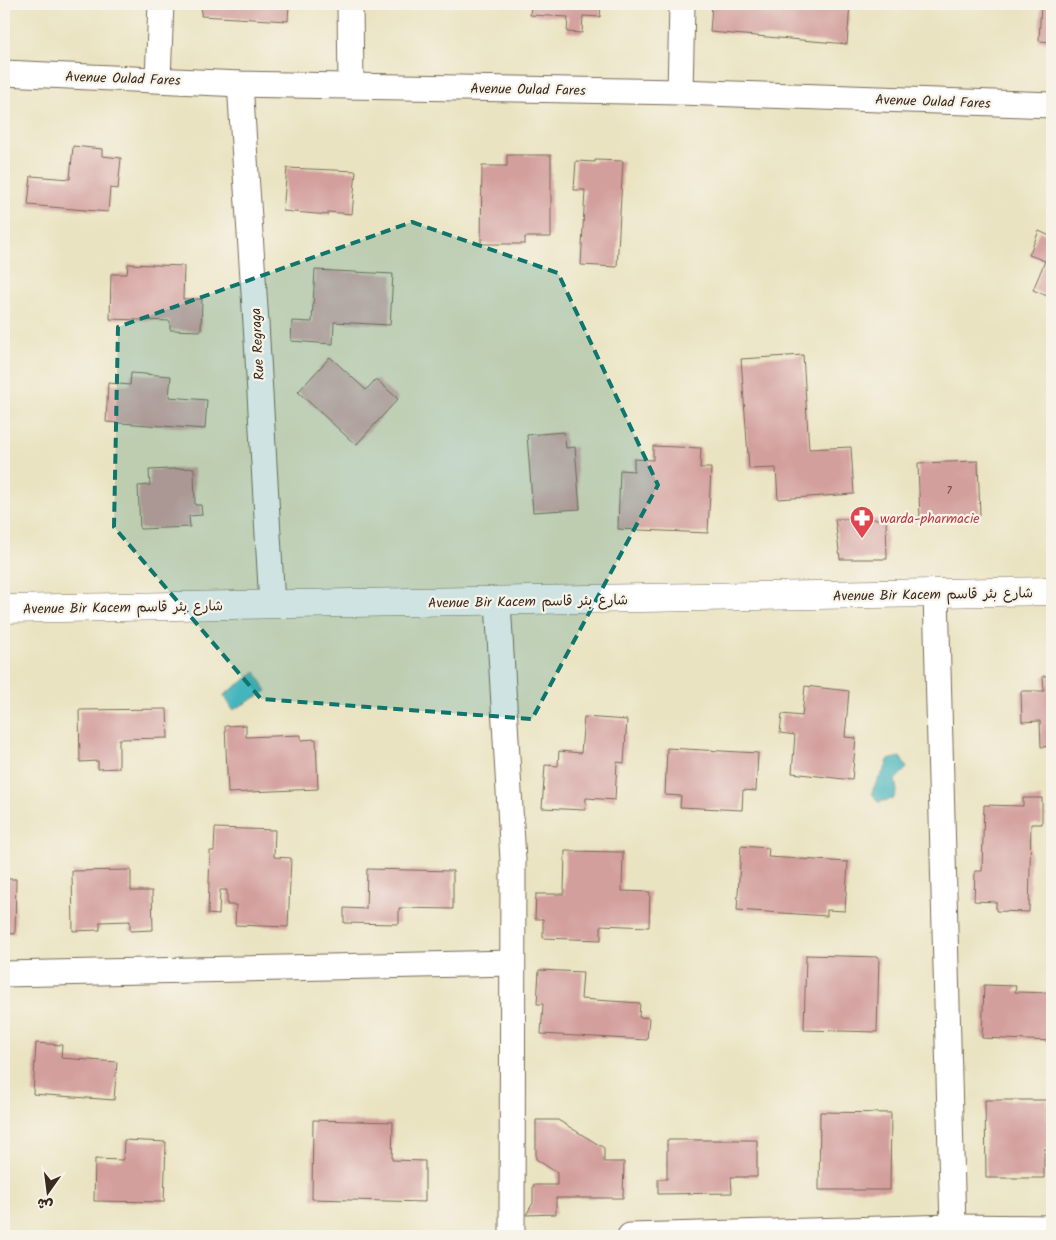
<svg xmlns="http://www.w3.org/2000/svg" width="1056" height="1240" font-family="Kalam,'Playpen Sans Arabic',sans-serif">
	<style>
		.water { fill: #45b5bd; stroke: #40706e }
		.building { fill: #d39f9d }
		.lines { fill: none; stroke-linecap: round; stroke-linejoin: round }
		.minor-casing { stroke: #786b57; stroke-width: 27 }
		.tertiary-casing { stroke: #786b57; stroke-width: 29 }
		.minor { stroke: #fff; stroke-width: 25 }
		.tertiary { stroke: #fff; stroke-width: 28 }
		.marked { fill: #0f766e; fill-opacity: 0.2; stroke: #0f766e; stroke-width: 4; stroke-dasharray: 10 6; stroke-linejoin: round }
		.labels { text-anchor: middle; stroke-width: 4.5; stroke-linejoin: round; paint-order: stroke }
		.number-label { font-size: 11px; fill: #61473e }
		.street-label { font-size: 14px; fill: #3b2a1e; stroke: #f7f3e8 }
		.health-label { font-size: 14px; fill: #be3a42; stroke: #f7f3e8; text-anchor: start }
	</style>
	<rect width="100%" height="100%" fill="#f7f3e8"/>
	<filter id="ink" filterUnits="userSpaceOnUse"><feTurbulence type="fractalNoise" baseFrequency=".02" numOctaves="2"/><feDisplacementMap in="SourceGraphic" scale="10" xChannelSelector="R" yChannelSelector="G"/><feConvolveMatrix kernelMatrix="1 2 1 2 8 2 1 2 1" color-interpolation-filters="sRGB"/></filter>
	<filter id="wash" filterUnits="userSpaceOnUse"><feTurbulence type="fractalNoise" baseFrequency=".0096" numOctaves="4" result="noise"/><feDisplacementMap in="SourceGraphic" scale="20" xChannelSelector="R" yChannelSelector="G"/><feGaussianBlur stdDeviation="1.12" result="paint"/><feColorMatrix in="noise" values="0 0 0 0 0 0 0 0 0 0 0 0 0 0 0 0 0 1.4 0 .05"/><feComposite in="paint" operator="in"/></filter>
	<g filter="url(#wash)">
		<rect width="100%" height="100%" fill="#eae3c1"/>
		<!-- water -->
		<g class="water">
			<path d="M256 672 267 691 233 710 224 695Z"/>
			<path d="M900 757 907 768 895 780 897 791 893 799 878 802 872 793C875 780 886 772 888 760Z"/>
		</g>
		<g id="blocks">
			<!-- building -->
			<g class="building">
				<path d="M202 4H289L288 21 201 16Z"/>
				<path d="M531 4H601L600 17 583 16 582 33 567 32 568 17 530 15Z"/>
				<path d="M712 4H850L847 44 710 32Z"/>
				<path d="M963 4H993L992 8Z"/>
				<path d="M1041 4H1052V42L1039 41Z"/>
				<path d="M73 146 102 149V156L121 158 118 189 110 188 108 212 28 205 31 176 70 179Z"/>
				<path d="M507 155H551V237H525V244H481L482 166H507Z"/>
				<path d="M595 160 623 161 617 267 581 265 585 190H574L576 161 595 162Z"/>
				<path d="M287 168 356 171 352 214 328 212V215L283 211Z"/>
				<path d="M1039 231 1052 237V298L1033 290 1045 261 1029 255Z"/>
				<path d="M128 264 184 266 183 299H202L201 331 170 330V321L110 319 111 274H127Z"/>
				<path d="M315 270 393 274 390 325 334 322 333 344 291 341 292 321 312 322Z"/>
				<path d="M803 355 809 449 851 447 854 494 778 499 776 468 749 469 741 359Z"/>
				<path d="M330 357 366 390 376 379 398 399 356 445 298 392Z"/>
				<path d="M131 373 171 376 169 397 207 400 205 429 106 422 108 383 130 385Z"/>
				<path d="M564 432 566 448 575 447 580 509 533 512 527 435Z"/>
				<path d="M653 446 701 448 700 468H711L708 533 618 529 620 470 634 471V459L653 460Z"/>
				<path d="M978 461 980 516 920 519 918 463Z"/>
				<path d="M194 468 195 505H201L202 515 189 516 190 527 140 529 138 486 150 485 149 470Z"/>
				<path d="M835 519H886L887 559H840Z"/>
				<path d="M1043 676H1052V746L1041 747 1040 721 1022 722 1021 691H1044Z"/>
				<path d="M805 686 849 691 845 737 856 738 852 780 792 773 795 735 780 733 782 714 802 716Z"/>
				<path d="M167 709 168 738 119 739V768L98 769V761L80 762 79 710Z"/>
				<path d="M584 717 627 720 624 763 617 762 615 800 586 798 585 810 542 808 545 765 558 766 559 751 581 753Z"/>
				<path d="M246 725V737L301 735V740L316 739 318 789 228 793 225 726Z"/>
				<path d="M667 748 758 753 756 791 743 790 742 810 680 807 681 796 665 795Z"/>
				<path d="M1023 798H1042V824H1031L1029 912 996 911V902L974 901 975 871H982L984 805 1023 806Z"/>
				<path d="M215 828 275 830 274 857 291 858 288 927 235 925 236 905H227V890H220L219 915 208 914 210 851H214Z"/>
				<path d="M741 846 769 848 768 857 848 862 845 911 827 910V916L737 910Z"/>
				<path d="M565 851 623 852 622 891 650 892 649 927 601 925V940L543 938V919H535L536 894H564Z"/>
				<path d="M367 869 453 871V909L399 908V924L344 923V908L366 909Z"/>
				<path d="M131 870V891H152L153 930 130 931V921L100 922V930L73 931 72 871Z"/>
				<path d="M4 879H16L15 934 4 933Z"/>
				<path d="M806 955 879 957 877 1032 804 1030Z"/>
				<path d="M539 970 583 972 581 999 640 1003 639 1017 649 1018 647 1040 541 1034 543 1004H537Z"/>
				<path d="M984 985 1016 986 1015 992 1052 993V1041L982 1038Z"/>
				<path d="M36 1043 62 1045 61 1058 117 1062 114 1100 33 1094Z"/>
				<path d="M985 1100H1047V1119H1052V1149H1044V1178H986Z"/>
				<path d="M820 1112 891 1113 890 1190H819Z"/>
				<path d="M313 1120 393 1122 392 1160 425 1161V1202L312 1199Z"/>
				<path d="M536 1120H558L604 1148V1162H624L623 1198H556V1214L526 1215 533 1203V1185H557V1173L536 1159Z"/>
				<path d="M124 1140 166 1142 164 1202 94 1201 95 1159 123 1160Z"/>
				<path d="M667 1140H757V1177H731L732 1193 658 1194V1179H667Z"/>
			</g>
		</g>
	</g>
	<g filter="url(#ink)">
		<use href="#blocks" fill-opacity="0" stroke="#786b57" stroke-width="1"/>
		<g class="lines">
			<defs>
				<g id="minor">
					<path d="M350 4 351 86"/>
					<path d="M4 73 240 84 680 92 1052 105"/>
					<path d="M158 79 161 4"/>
					<path d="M240 84 256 323 272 605"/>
					<path d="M680 92 682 4"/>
					<path d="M936 594 953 1227"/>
					<path d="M498 602 513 860 512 1236"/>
					<path d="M4 974 512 963"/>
					<path d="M630 1236 953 1227 1052 1228"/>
				</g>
				<path id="tertiary" d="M4 609 1052 591"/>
			</defs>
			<!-- minor casing -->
			<use href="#minor" class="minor-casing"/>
			<!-- tertiary casing -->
			<use href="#tertiary" class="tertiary-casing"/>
			<!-- minor -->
			<use href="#minor" class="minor"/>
			<!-- tertiary -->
			<use href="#tertiary" class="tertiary"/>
		</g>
	</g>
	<!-- marked area -->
	<path class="marked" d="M412 222 558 273 658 485 532 719 261 699 114 527 118 327Z"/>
	<!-- icons -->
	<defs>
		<symbol id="pharmacy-pin" viewBox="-11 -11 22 30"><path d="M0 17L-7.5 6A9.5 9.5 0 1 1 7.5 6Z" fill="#e0444e" stroke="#f7f3e8"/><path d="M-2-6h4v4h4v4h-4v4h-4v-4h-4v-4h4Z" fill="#fff"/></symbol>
	</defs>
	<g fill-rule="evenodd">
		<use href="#pharmacy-pin" x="848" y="504" width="28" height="38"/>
	</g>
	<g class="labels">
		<!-- number labels -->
		<g class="number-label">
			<text x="949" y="494">7</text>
		</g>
		<!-- street labels -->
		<g class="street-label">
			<text transform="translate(123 78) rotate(2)" y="5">Avenue Oulad Fares</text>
			<text transform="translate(528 89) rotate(1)" y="5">Avenue Oulad Fares</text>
			<text transform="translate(933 101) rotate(2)" y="5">Avenue Oulad Fares</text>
			<text transform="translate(257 344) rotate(-93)" y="5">Rue Regraga</text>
			<text transform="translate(933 594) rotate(-1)" y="5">Avenue Bir Kacem شارع بئر قاسم</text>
			<text transform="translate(528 601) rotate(-1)" y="5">Avenue Bir Kacem شارع بئر قاسم</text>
			<text transform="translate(123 607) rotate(-1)" y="5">Avenue Bir Kacem شارع بئر قاسم</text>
		</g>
		<!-- health labels -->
		<g class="health-label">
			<text x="880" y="523">warda-pharmacie</text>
		</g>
	</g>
	<!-- margin -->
	<rect width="1056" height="1240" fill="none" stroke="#f7f3e8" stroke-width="20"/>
	<!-- north arrow -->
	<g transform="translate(48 1192) rotate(194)" stroke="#f7f3e8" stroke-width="4" paint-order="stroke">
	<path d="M0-4L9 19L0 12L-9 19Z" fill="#3b2a1e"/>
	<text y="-8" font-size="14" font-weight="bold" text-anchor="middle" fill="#3b2a1e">ش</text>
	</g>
</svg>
